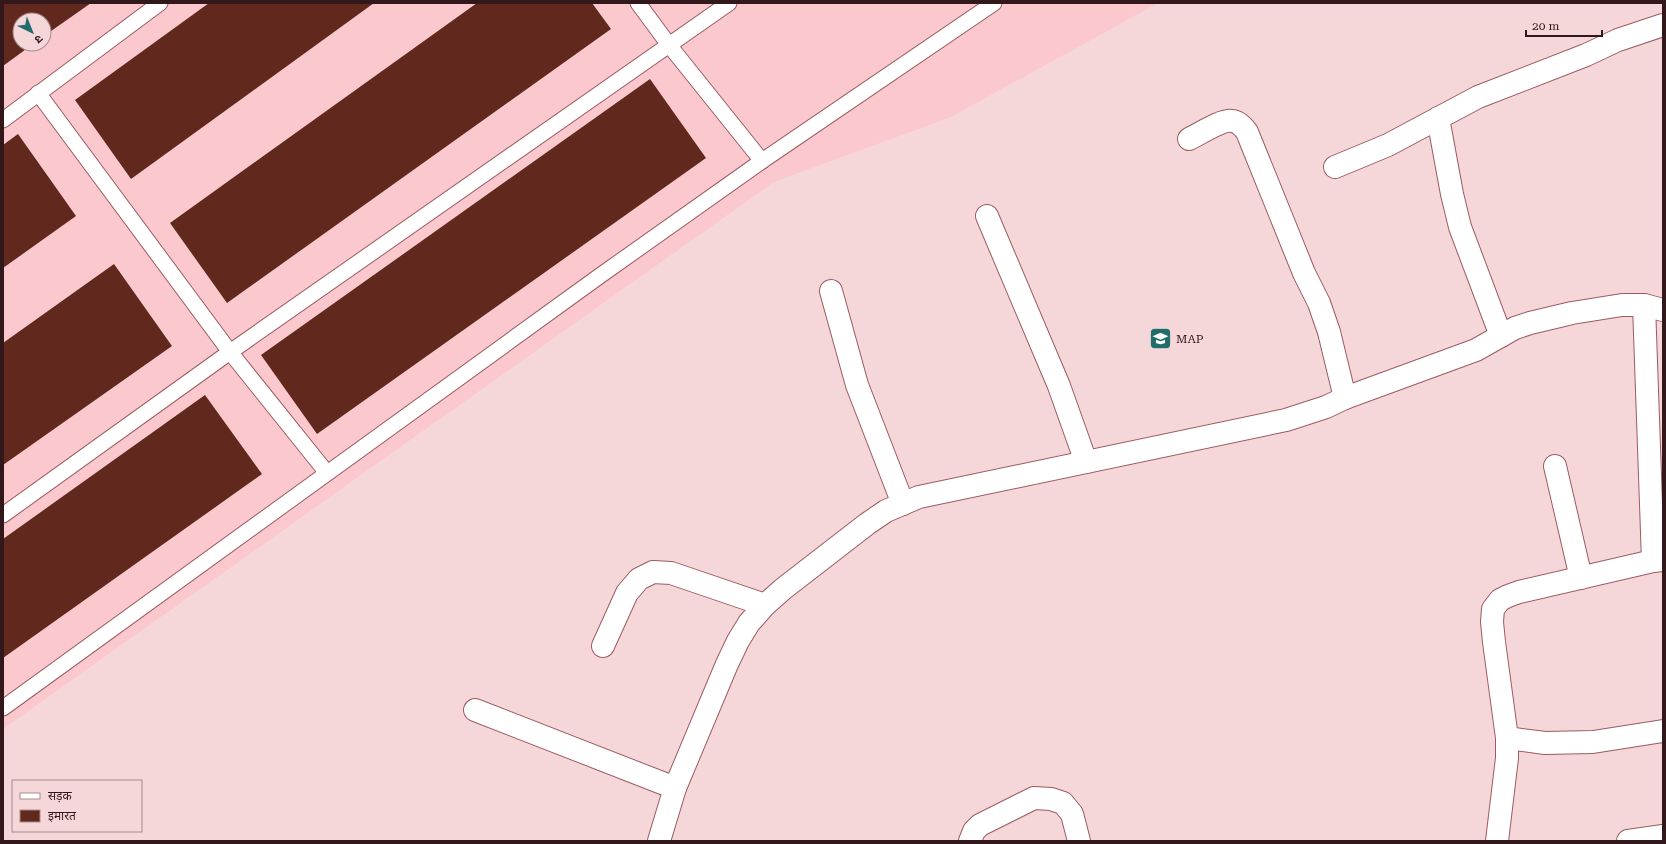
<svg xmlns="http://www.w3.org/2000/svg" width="1666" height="844" font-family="'Roboto Serif','Noto Sans Devanagari',serif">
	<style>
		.built { fill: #fbc9cd; fill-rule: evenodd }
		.building { fill: #61291d }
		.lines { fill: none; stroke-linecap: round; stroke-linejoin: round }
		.service-casing { stroke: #9b5b62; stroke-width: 17 }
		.minor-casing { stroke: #9b5b62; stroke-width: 24 }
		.service { stroke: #fff; stroke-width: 15 }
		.minor { stroke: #fff; stroke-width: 22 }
		.labels { text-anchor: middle; stroke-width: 4; stroke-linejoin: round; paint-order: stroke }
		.poi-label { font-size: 12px; fill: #32181b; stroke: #f6d7d9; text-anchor: start }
	</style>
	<rect width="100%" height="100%" fill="#f6d7d9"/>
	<!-- built -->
	<path class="built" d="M3 3H1158L951 117 774 182 3 729ZM20 20H44V44H20Z"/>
	<!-- building -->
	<g class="building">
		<path d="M3 3H91L44 36V20H20V44H33L3 66Z"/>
		<path d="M209 3H374L131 179 75 100Z"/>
		<path d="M477 3H592L611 29 227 303 170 223Z"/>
		<path d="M650 79 706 158 317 434 261 355Z"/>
		<path d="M18 134 76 216 3 268V145Z"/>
		<path d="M114 264 172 346 3 465V343Z"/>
		<path d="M205 395 262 474 3 658V539Z"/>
	</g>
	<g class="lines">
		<defs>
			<g id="service">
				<path d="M638 3 669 45 762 161"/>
				<path d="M38 93 230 352 327 473"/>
				<path d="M3 120 160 3"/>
				<path d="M3 515 230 352 729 3"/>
				<path d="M3 708 601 275 762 161 994 3"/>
			</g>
			<g id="minor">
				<path d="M1438 118 1452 194 1460 227 1501 336"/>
				<path d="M1189 139C1198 135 1222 119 1232 121 1238 121 1244 128 1247 132L1304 273 1319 303 1329 332 1345 398"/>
				<path d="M1335 167 1388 145 1478 97 1586 55 1618 40 1663 25"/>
				<path d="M987 216 1059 386 1086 462"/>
				<path d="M831 291 857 385 903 504"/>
				<path d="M1644 305 1653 561"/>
				<path d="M1555 466 1581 578"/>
				<path d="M603 646 627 593 639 579 653 572 671 573 765 605"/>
				<path d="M475 710 675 788"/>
				<path d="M1507 738 1545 743 1593 742 1663 731"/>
				<path d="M659 841 675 788 727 664 738 641 749 623 765 605 783 589 867 524 886 511 919 497 1286 420 1326 407 1345 398 1476 350 1515 328 1530 323 1572 313 1622 305H1644L1663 310"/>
				<path d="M970 841 974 831 980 825 1034 798 1051 799 1063 803 1072 814 1079 841"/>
				<path d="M1497 841 1507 758V738L1494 642 1492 622 1493 609 1500 600 1508 596 1519 592 1653 561 1663 560"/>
				<path d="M1628 841 1663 836"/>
			</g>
		</defs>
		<!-- service casing -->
		<use href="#service" class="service-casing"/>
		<!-- minor casing -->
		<use href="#minor" class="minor-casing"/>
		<!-- service -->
		<use href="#service" class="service"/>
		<!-- minor -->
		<use href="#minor" class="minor"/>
	</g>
	<!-- icons -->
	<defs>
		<symbol id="school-square" viewBox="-11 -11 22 22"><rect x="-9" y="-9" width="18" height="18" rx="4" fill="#216d6b" stroke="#f6d7d9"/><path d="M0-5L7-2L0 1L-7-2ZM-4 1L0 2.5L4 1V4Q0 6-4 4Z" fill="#fff"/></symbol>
	</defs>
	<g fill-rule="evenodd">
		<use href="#school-square" x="1148" y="326" width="25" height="25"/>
	</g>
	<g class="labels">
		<!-- poi labels -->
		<g class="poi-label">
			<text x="1176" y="343">MAP</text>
		</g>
	</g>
	<!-- border -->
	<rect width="1666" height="844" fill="none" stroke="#32181b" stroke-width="8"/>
	<!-- legend -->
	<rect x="12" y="780" width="130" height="52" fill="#f6d7d9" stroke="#a88b8d"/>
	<rect x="20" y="793" width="20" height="6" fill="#ffffff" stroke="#a88b8d"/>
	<text x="48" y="800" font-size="12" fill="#32181b">सड़क</text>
	<rect x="20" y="810" width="20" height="12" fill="#61291d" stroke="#a88b8d"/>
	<text x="48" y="820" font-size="12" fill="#32181b">इमारत</text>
	<!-- north arrow -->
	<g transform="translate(32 32) rotate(137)"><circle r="19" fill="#f6d7d9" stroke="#a88b8d"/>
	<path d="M0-3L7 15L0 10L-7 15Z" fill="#216d6b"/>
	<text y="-6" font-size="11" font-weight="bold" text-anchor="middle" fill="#32181b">उ</text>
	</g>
	<!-- scale -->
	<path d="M1526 30v6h76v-6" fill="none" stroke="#32181b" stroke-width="2"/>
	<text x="1532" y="30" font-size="12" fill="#32181b" stroke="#f6d7d9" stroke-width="3" paint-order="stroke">20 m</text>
</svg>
